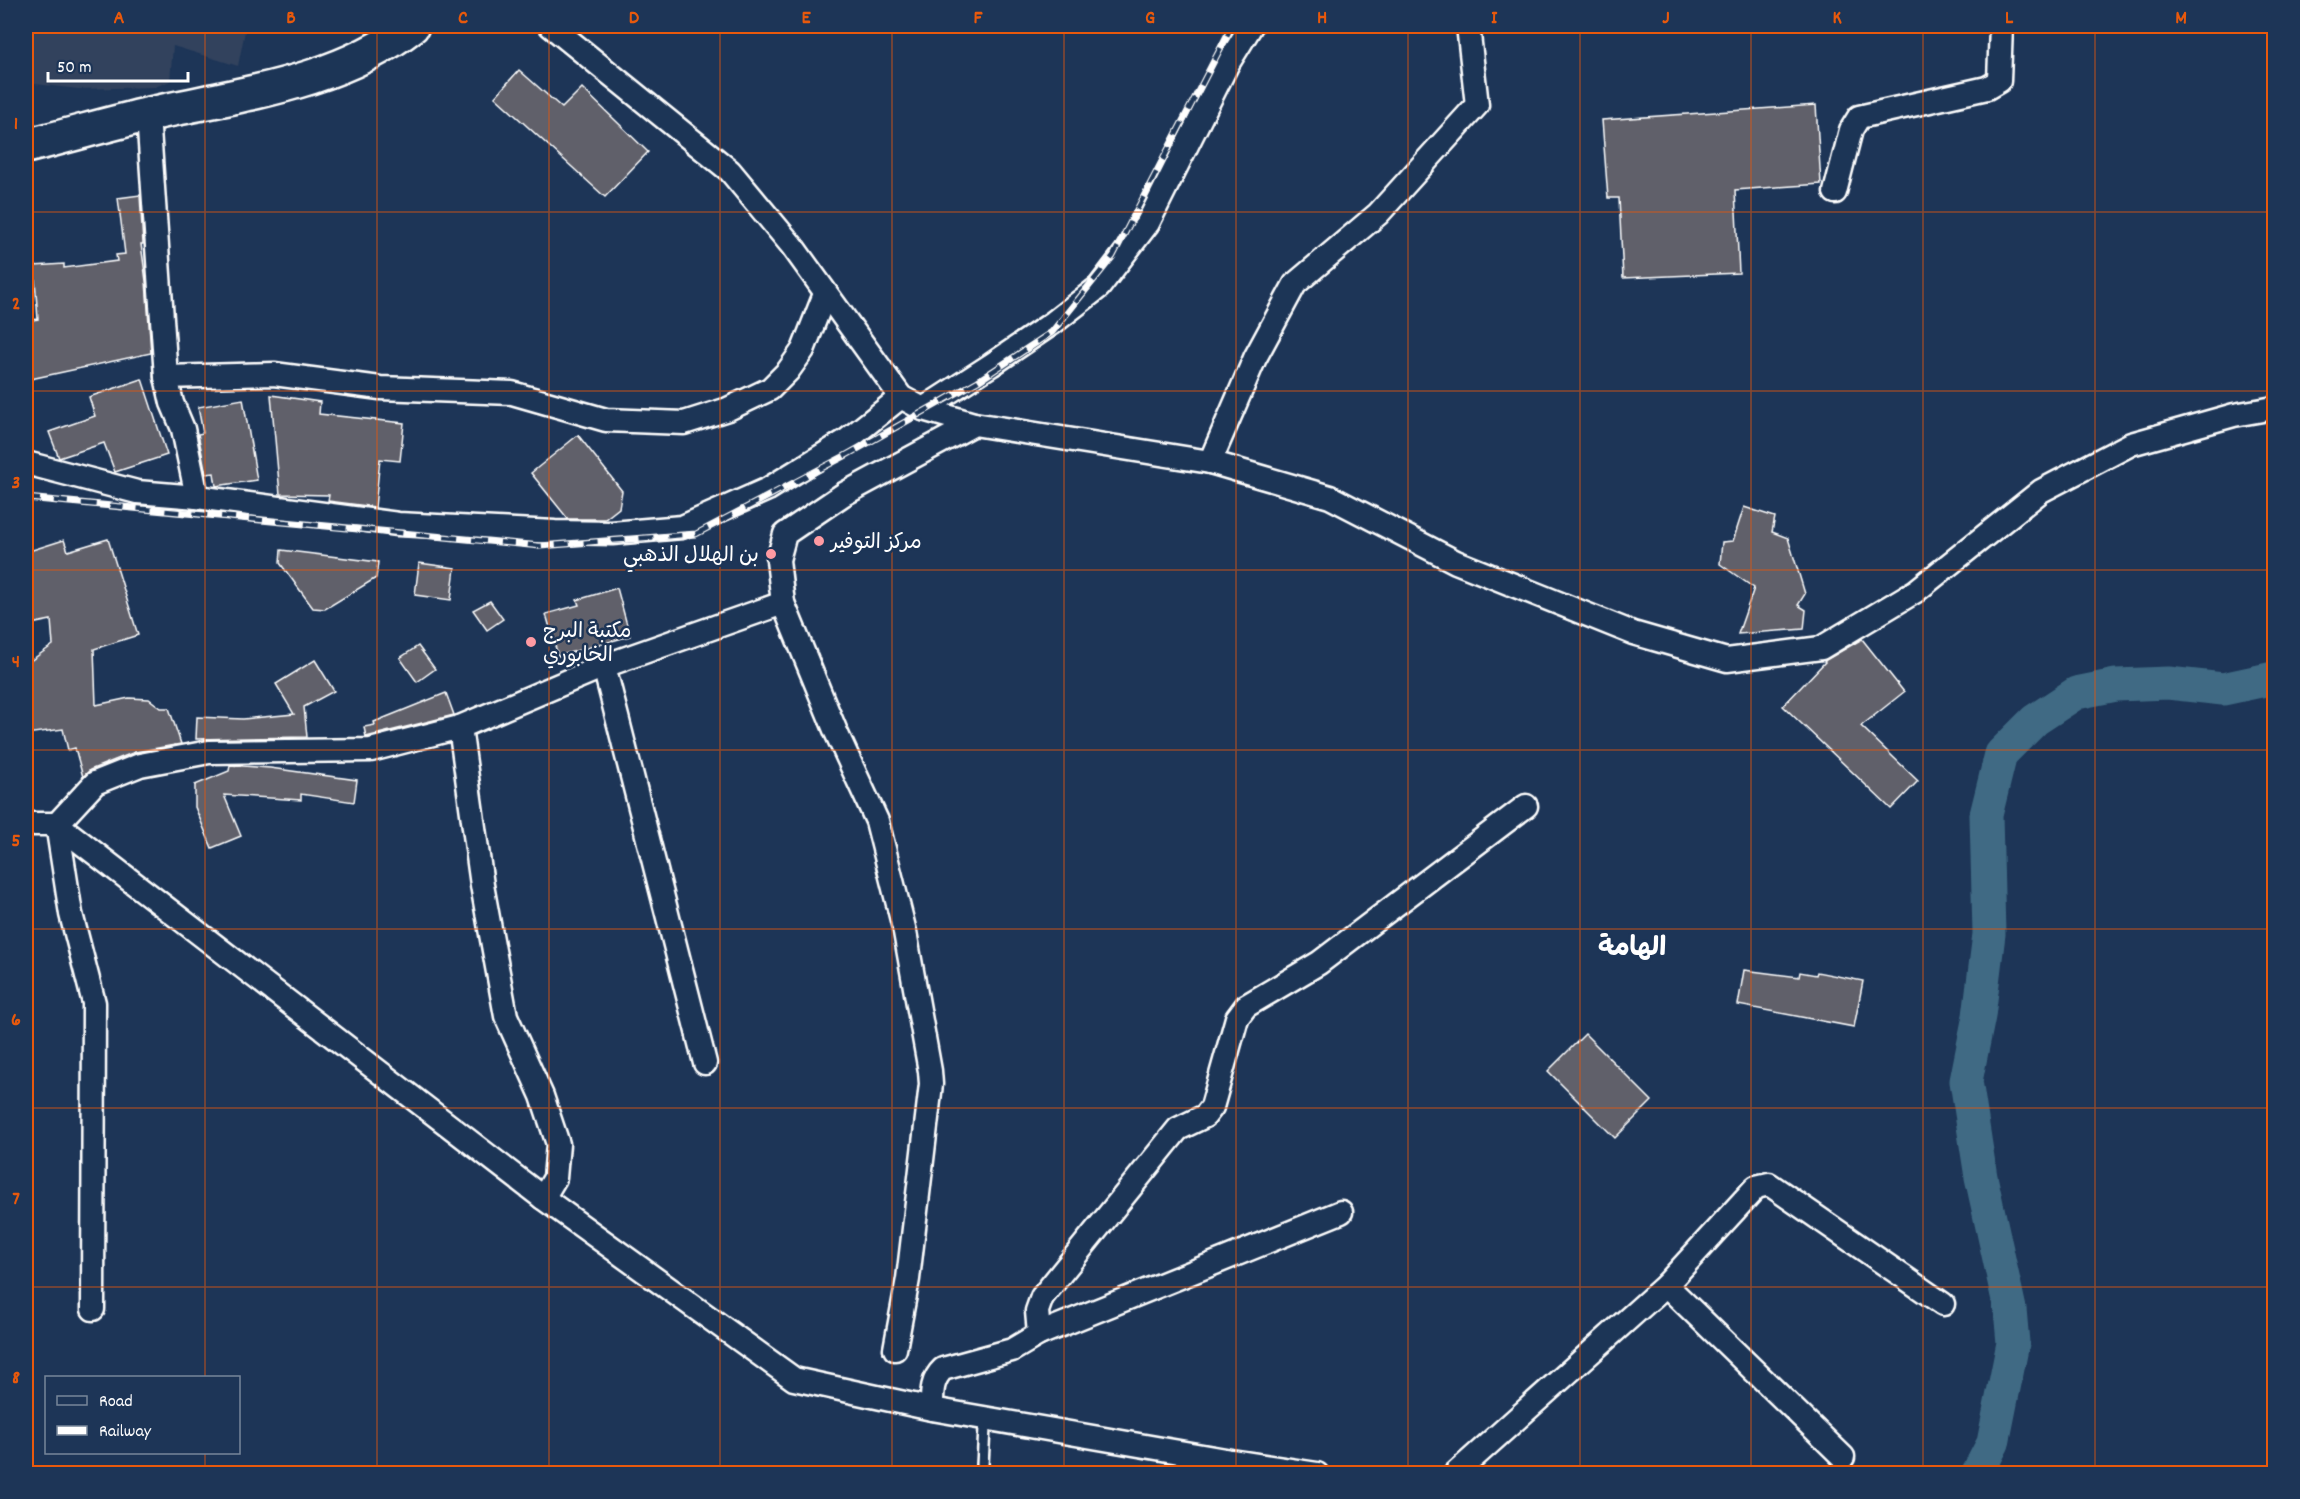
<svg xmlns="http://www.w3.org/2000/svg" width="2300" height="1499" font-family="Dekko,'Playpen Sans Arabic',sans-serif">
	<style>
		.built { fill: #31425d }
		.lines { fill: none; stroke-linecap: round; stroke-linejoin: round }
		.river { stroke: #3f6b84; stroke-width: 33 }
		.building { fill: #61616b; stroke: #fff; stroke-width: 1.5 }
		.service-casing { stroke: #fff; stroke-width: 15 }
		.minor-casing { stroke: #fff; stroke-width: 27 }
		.primary-casing { stroke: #fff; stroke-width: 38 }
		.service { stroke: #1d3557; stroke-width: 10 }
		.minor { stroke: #1d3557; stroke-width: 22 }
		.primary { stroke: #1d3557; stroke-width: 33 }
		.rail-casing { stroke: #fff; stroke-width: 7 }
		.rail { stroke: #1d3557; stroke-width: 4.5; stroke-dasharray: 14; stroke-linecap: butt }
		.grid { fill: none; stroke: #e8590c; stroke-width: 1.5; stroke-opacity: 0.55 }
		.poi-dot { fill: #ff9aa2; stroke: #1d3557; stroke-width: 2 }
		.labels { text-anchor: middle; stroke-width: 5; stroke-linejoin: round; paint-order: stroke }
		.poi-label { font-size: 21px; fill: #fff; stroke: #1d3557; text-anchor: start }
		.district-label { font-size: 27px; font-weight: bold; fill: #fff; stroke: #1d3557 }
		.neatline { fill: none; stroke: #e8590c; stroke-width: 2 }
		.grid-label { font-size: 20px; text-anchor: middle; font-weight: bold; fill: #e8590c }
	</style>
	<rect width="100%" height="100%" fill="#1d3557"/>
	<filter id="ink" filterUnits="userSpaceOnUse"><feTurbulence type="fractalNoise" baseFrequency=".0167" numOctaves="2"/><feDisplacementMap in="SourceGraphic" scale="12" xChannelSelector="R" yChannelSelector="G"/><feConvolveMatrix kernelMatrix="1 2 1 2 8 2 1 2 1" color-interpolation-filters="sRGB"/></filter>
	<g filter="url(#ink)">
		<!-- built -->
		<path class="built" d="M26 26H246L238 66 173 46 170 81 155 87 78 89 26 83Z"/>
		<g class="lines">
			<!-- river -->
			<path class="river" d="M1977 1474 1993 1443 2013 1343 2010 1309 1981 1177 1966 1081 1979 1016 1989 934 1986 815 2001 754 2035 720 2076 693 2116 685 2168 683 2223 689 2274 678"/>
		</g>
		<!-- building -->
		<g class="building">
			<path d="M519 70 562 108 582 88 648 152 605 197 495 97Z"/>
			<path d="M1816 105 1821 184 1735 190 1739 273 1623 278 1619 198H1608L1602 120Z"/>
			<path d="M140 195 143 244H141L146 281 151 353 26 380V321L38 319 34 266 64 264V268L117 261 116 255 125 254 118 198Z"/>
			<path d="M142 379 167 455 115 472 104 443 59 458 49 432 95 416 89 397Z"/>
			<path d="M271 395 320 402 319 414 404 423 400 461 380 459 375 507 328 501 329 495 280 494Z"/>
			<path d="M243 399 257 480 216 486 214 473 206 474 198 434 203 433 198 407Z"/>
			<path d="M578 435 622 491 619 508 605 519H568L531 473Z"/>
			<path d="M1744 507 1775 517 1772 532 1788 538 1805 594 1798 605 1806 610 1804 629 1738 634 1754 588 1720 564 1722 542 1733 541Z"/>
			<path d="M108 539 138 635 94 649 96 705 129 698 149 699 161 708H169L181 744 135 752 90 770 83 777 75 748 68 750 63 729 26 734V664L53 645 51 620 26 625V552L64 540 68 551Z"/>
			<path d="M281 550 378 562 376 578 325 609 313 608 280 563Z"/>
			<path d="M419 563 455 568 451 600 415 595Z"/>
			<path d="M617 588 630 636 558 656 546 614 579 605 577 600Z"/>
			<path d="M490 601 503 619 487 630 473 610Z"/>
			<path d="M1862 639 1904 692 1861 726 1918 781 1891 809 1783 706 1825 662 1824 661Z"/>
			<path d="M418 646 435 669 417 682 400 658Z"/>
			<path d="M315 660 334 691 304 707 307 737 196 739 197 717 243 719 294 714 276 684Z"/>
			<path d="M446 693 454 715 366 737 364 727 375 725 374 722Z"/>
			<path d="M230 765 270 768 357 780 354 802 301 794V800L224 795 241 836 212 848 195 807V785L229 771Z"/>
			<path d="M1744 970 1799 977 1800 972 1816 975 1817 972 1863 981 1854 1027 1738 1005Z"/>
			<path d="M1585 1034 1652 1101 1615 1138 1548 1071Z"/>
		</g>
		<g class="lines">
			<defs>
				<path id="service" d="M982 1474 985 1419"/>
				<g id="minor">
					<path d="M551 26 730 171 793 247 901 397 923 409 974 424"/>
					<path d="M148 115 166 377 274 374 380 388 512 393 606 420 684 423 728 409 770 389 788 371 803 350 825 294"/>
					<path d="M1835 192 1851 130 1859 117 1987 88 1999 81 2001 26"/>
					<path d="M166 377 172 403 183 429 197 497"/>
					<path d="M923 409 991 365 1054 322 1099 287 1148 223 1227 65 1251 26"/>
					<path d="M1210 462 1255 358 1295 284 1378 214 1477 105 1468 26"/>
					<path d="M26 463 137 492 197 497 398 524 555 532 612 533 682 527 768 489 847 440 901 397"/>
					<path d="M604 666 705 1063"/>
					<path d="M460 727 482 885 506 1016 542 1096 558 1144 555 1178 543 1198"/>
					<path d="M26 824H57L543 1198 794 1379 932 1409 1231 1461 1317 1474"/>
					<path d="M1666 1285 1843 1457"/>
					<path d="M93 1309 94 1003 71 914 57 824 95 783 140 765 209 752 371 750 460 727 604 666 783 603"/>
					<path d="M1039 1334 1037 1311 1042 1297 1178 1129 1205 1116 1212 1107 1237 1018 1246 1006 1319 963 1526 806"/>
					<path d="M895 1349 908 1279 931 1084 930 1071 905 932 877 821 836 732 783 603 778 560 785 534 844 494 974 424 1210 462 1330 497 1456 562 1633 633 1727 660 1821 648 1916 591 2041 491 2131 444 2234 415 2274 408"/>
					<path d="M932 1409C932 1394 931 1380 943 1369L1012 1350 1039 1334 1341 1212"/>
					<path d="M1455 1474 1666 1285 1756 1187 1769 1184 1943 1304"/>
				</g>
				<path id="primary" d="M26 146C67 136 108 124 150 114 239 94 337 84 412 26"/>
			</defs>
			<!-- service casing -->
			<use href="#service" class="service-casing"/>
			<!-- minor casing -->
			<use href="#minor" class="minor-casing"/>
			<!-- primary casing -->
			<use href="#primary" class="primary-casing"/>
			<!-- service -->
			<use href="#service" class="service"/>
			<!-- minor -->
			<use href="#minor" class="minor"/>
			<!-- primary -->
			<use href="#primary" class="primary"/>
			<defs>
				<path id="rail" d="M26 498 540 546 696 534 843 457 978 381 1052 332 1113 256 1232 26"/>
			</defs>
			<!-- rail casing -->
			<use href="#rail" class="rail-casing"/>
			<!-- rail -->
			<use href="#rail" class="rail"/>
		</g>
	</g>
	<!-- grid -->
	<path class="grid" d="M205 26V1378M377 26V1474M549 26V1474M720 26V1474M892 26V1474M1064 26V1474M1236 26V1474M1408 26V1474M1580 26V1474M1751 26V1474M1923 26V1474M2095 26V1474M26 212H2274M26 391H2274M26 570H2274M26 750H2274M26 929H2274M26 1108H2274M26 1287H2274M205 1452V1474"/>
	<!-- markers -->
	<g class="poi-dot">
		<circle cx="819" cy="541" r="6"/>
		<circle cx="771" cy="554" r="6"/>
		<circle cx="531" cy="642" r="6"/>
	</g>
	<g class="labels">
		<!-- poi labels -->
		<g class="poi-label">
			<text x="831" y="548">مركز التوفير</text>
			<text x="759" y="561" text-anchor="end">بن الهلال الذهبي</text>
			<text x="543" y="637">مكتبة البرج<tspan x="543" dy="24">الخابوري</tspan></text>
		</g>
		<!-- district labels -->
		<g class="district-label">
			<text x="1632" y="955">الهامة</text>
		</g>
	</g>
	<!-- margin -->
	<rect width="2300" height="1499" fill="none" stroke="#1d3557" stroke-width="66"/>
	<!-- legend -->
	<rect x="45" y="1376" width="195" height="78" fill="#1d3557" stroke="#77869a" stroke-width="1.5"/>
	<rect x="57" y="1396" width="30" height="9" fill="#1d3557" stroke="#77869a" stroke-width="1.5"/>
	<text x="99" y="1406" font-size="18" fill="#ffffff">Road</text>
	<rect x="57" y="1426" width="30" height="9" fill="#ffffff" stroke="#77869a" stroke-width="1.5"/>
	<text x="99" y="1436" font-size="18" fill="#ffffff">Railway</text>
	<!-- scale -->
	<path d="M48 72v9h140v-9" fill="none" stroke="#ffffff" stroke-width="3"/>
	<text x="57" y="72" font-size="18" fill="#ffffff" stroke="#1d3557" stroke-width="4.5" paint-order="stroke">50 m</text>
	<rect x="33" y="33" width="2234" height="1433" class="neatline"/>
	<g class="grid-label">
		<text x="119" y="23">A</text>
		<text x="291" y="23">B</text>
		<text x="463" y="23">C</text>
		<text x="634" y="23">D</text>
		<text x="806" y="23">E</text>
		<text x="978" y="23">F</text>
		<text x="1150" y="23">G</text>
		<text x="1322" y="23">H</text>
		<text x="1494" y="23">I</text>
		<text x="1666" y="23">J</text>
		<text x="1837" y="23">K</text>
		<text x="2009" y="23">L</text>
		<text x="2181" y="23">M</text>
		<text x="16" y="129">1</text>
		<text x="16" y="309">2</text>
		<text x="16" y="488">3</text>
		<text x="16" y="667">4</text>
		<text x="16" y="846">5</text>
		<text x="16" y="1025">6</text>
		<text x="16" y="1204">7</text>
		<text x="16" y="1383">8</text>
	</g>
</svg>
